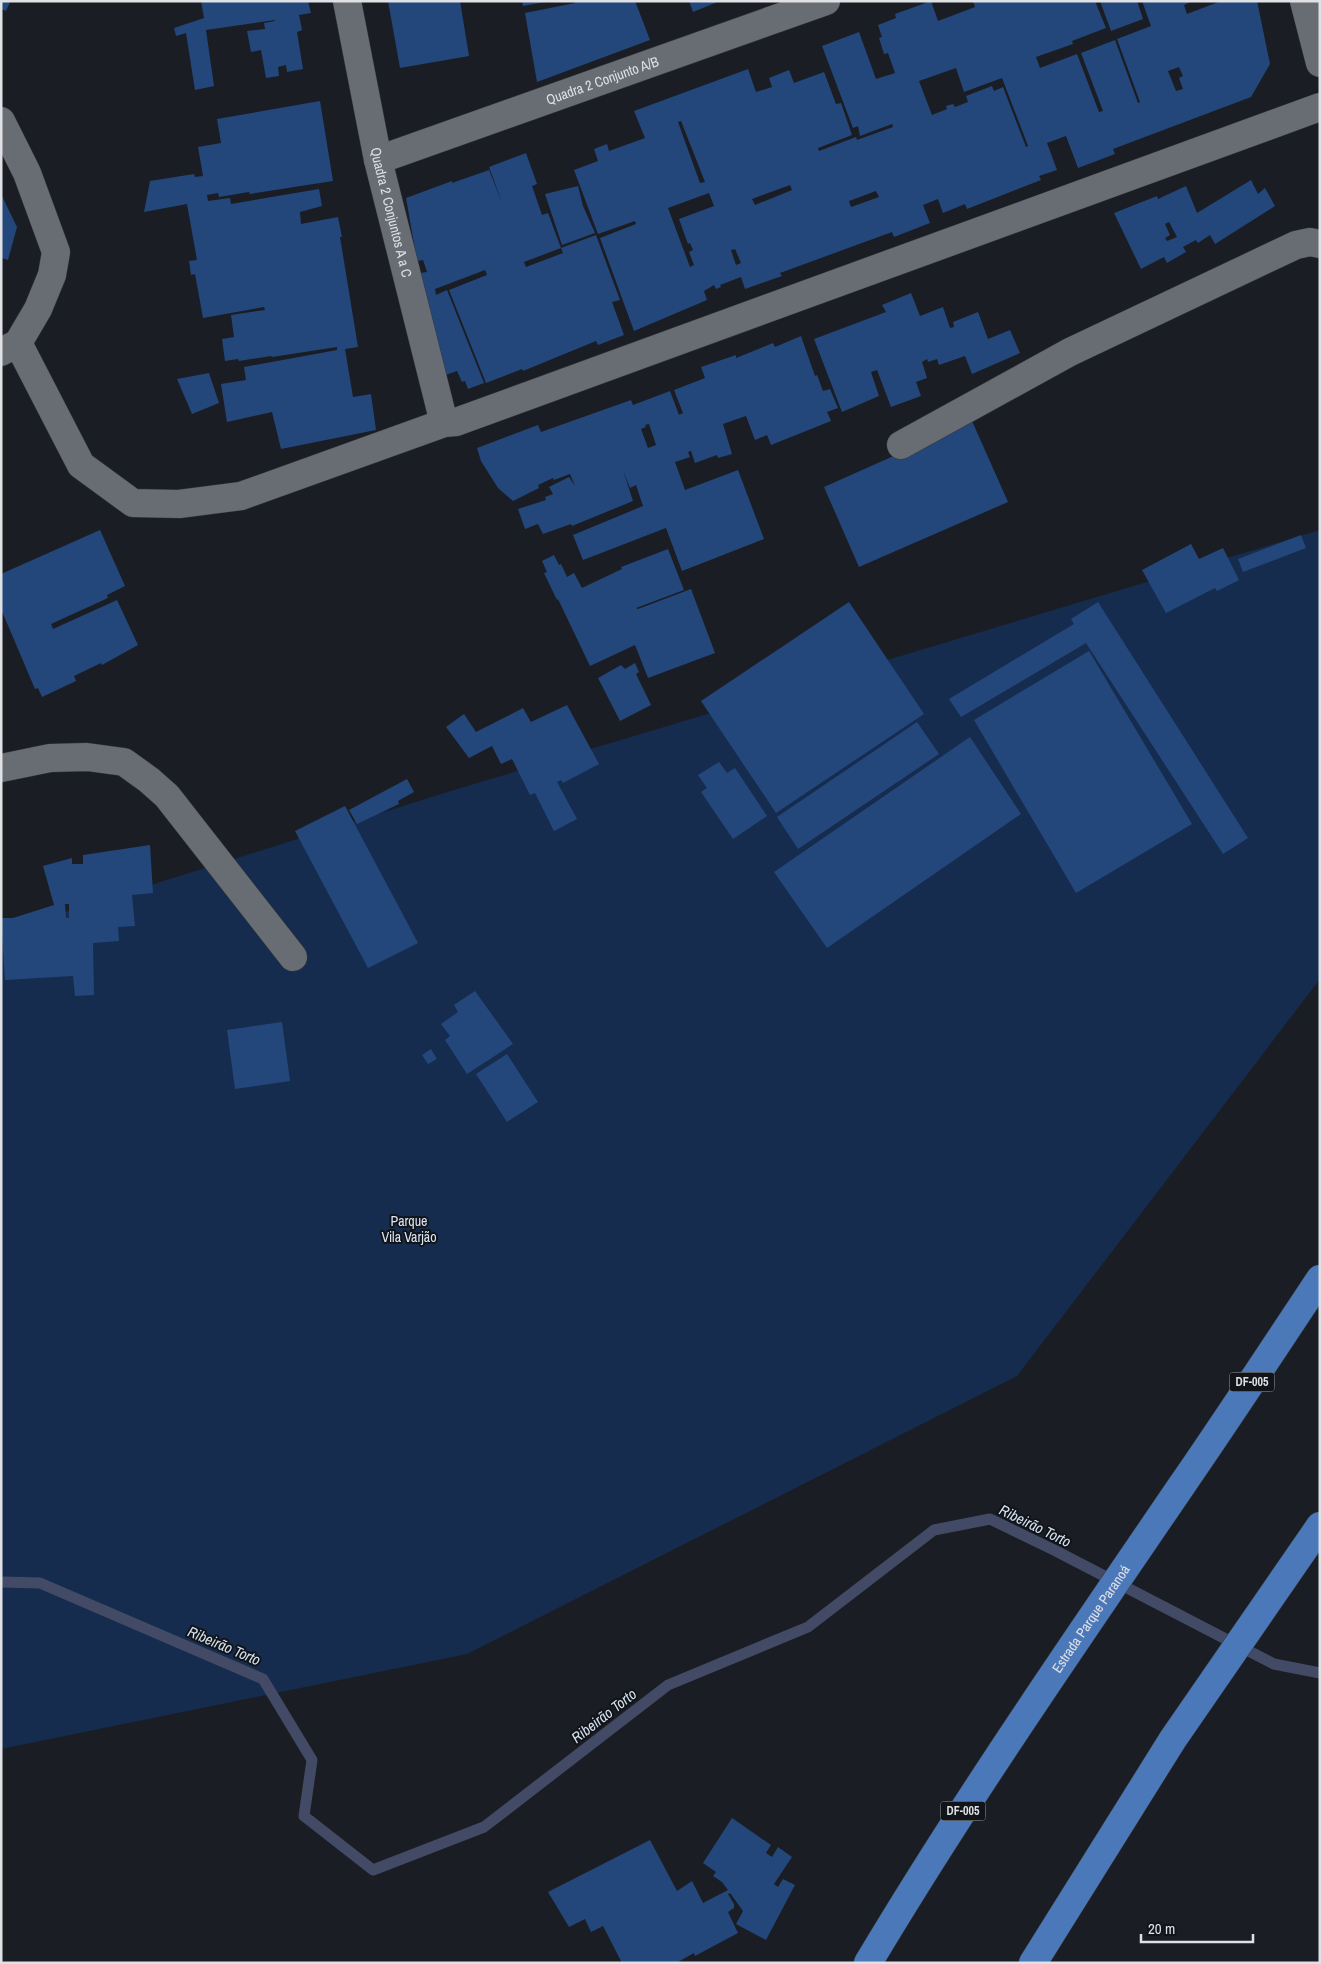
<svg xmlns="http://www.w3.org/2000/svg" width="1321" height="1964" font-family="'Archivo Narrow',sans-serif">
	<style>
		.green { fill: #152c4f }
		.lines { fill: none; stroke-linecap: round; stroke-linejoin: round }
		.stream { stroke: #434a65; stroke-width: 11 }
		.building { fill: #24477b; fill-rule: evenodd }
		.minor-casing { stroke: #35383c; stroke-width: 29 }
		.tertiary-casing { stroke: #35383c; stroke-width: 29 }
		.primary-casing { stroke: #35383c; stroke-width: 29 }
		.minor { stroke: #686c73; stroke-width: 28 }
		.tertiary { stroke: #686c73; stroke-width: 28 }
		.primary { stroke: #4b78b9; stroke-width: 28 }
		.labels { text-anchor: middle; stroke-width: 4; stroke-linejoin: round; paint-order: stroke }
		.shield { fill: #111419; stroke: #a1a4a8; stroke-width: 1 }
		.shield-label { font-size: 12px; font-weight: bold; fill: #dfe1e5 }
		.street-label { font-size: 14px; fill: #dfe1e5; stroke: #111419 }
		.park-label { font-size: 14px; fill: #dae5f5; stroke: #111419 }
		.water-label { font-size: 15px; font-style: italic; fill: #d5e1f1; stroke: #111419 }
	</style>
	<rect width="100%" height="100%" fill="#1a1d23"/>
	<!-- green -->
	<path class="green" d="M1320 530V979L1017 1376 467 1654 1 1749V932L454 790Z"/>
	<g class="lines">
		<!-- stream -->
		<path class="stream" d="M1 1582 40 1583 263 1679 312 1760 304 1816 373 1870 484 1827 668 1685 808 1627 934 1530 990 1519 1056 1551 1274 1664 1320 1673"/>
	</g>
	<!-- building -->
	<g class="building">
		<path d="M1 1 10 2 6 11 1 9Z"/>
		<path d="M201 1H308L311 13 299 15 302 30 297 32 303 69 287 72 286 65 278 67 279 76 266 78 261 50 251 52 247 31 265 29 264 23 275 21V20L206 30 214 86 195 90 186 33 176 36 174 28 204 18Z"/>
		<path d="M388 1H460L469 56 400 68Z"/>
		<path d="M522 1H545V2L523 6Z"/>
		<path d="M575 1H635L650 40 537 82 525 13 575 3Z"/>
		<path d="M689 1H720L693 12Z"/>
		<path d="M931 1 938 21 975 7 973 1H1095L1106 28 1072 41 1073 44 1036 57 1040 68 1077 54 1099 112 1103 111 1081 53 1115 40 1138 103 1140 102 1117 39 1151 26 1142 1H1192L1184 5 1187 14 1221 1H1257L1270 64 1251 97 1113 149 1115 154 1078 168 1066 136 1047 143 1057 170 1039 176 1041 180 967 209 965 204 943 213 938 199 923 205 930 223 894 237 892 232 780 273 782 276 745 289 741 277 720 285 721 287 716 289 714 285 704 291 707 300 634 331 600 238 636 224 635 221 598 234 574 170 598 161 594 149 607 144 609 151 645 138 634 111 748 69 756 92 772 87 769 78 789 70 794 83 824 72 836 104 841 103 852 135 818 148 819 151 856 137 857 140 893 127 892 124 860 136 858 126 853 128 822 46 859 32 876 79 895 73 888 53 884 54 879 38 882 37 878 25 896 18 895 14ZM1179 67 1183 76 1179 78 1183 89 1176 91 1168 71ZM956 68 964 92 1002 78 1028 146 1026 147 1003 87 994 91 992 86 966 96 968 102 955 107 953 104 946 106 947 109 932 115 919 81ZM681 121 705 182 700 183 678 122ZM790 185 792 190 755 205 752 199ZM876 191 879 197 851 207 849 201ZM709 193 714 206 679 219 688 244 690 243 693 250 689 252 694 265 690 267 668 208ZM735 249 741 263 736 265 731 250Z"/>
		<path d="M1100 1H1137L1143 19 1111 31Z"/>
		<path d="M320 101 333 181 250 194 249 192 219 197 218 193 207 195 208 201 230 198 231 204 319 189 322 206 300 212 301 224 338 217 342 237H340L358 347 345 349 353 397 371 394 376 430 281 449 272 412 227 422 221 384 246 380 244 367 337 350V347L272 357 271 356 239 361 238 359 225 361 222 339 234 337 231 315 265 310 264 307 203 318 195 274 191 275 189 261 197 260 187 204 144 212 150 181 194 174 195 177 203 176 198 147 221 143 217 119Z"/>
		<path d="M526 153 537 184 532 186 542 215 548 213 561 248 524 262 526 267 563 253 561 248 596 235 620 300 612 302 624 335 598 345 596 341 523 371 522 369 486 383 449 290 487 275 485 270 435 289 436 295 447 290 484 383 468 389 465 381 462 382 457 371 437 378 419 273 427 272 423 260 417 261 406 198 452 181V183L489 170 503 205 489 167Z"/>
		<path d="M1251 180 1258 194 1265 188 1275 206 1215 244 1210 235 1198 243 1196 240 1183 247 1186 252 1167 263 1164 257 1141 269 1114 213 1157 196 1158 199 1186 186 1197 213ZM1169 222 1177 237 1167 241 1165 238 1170 235 1165 224Z"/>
		<path d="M578 186 583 206 595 233 562 245 545 194Z"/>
		<path d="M1 194 17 227 8 260 1 258Z"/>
		<path d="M911 293 920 316 943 307 950 328 954 327 953 322 978 312 988 339 1010 330 1020 353 972 374 965 356 939 365 937 359 928 362 927 359 922 362 927 378 916 382 921 396 891 407 877 370 871 372 879 396 842 412 814 339 886 312 882 305Z"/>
		<path d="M801 336 815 376 817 375 823 391 830 389 838 408 827 412 831 421 771 445 767 435 755 440 746 416 723 424 732 454 718 458 717 455 695 463 691 451 688 452 690 457 675 462 685 490 738 470 764 539 682 571 666 528 583 560 573 535 643 506 636 485 630 488 623 470 633 501 572 526 571 524 543 534 538 524 525 529 518 509 546 500 545 497 553 494 549 487 569 477 575 486 570 474 554 480 553 478 538 485 539 488 513 501 498 488 481 461 477 448 538 425 541 432 631 400 633 405 670 391 679 415 683 413 674 390 705 378 701 367 736 355V358L773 343 775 347ZM649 424 656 445 648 448 641 429 646 427 645 425Z"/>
		<path d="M209 373 219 403 192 414 177 379Z"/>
		<path d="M972 421 1008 502 859 567 824 487Z"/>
		<path d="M100 530 125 586 107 595 108 598 51 624 53 629 117 600 138 645 102 665 101 663 74 676 76 681 42 697 38 688 35 689 1 609V574Z"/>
		<path d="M1301 535 1306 548 1243 572 1238 559Z"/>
		<path d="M1191 544 1199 559 1223 548 1239 580 1217 591 1215 588 1166 613 1142 570Z"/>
		<path d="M668 549 684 590 636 608 638 609 691 589 715 653 648 678 635 645 590 666 558 599 557 600 544 573 547 572 542 561 554 555 559 565 561 564 567 577 574 573 582 588 622 569 621 567Z"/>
		<path d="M849 602 924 714 776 813 701 701Z"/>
		<path d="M1098 602 1248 838 1223 854 1086 643 961 717 949 699 1074 624 1071 619Z"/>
		<path d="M1089 651 1192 824 1076 893 974 720Z"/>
		<path d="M635 663 639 672 636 674 651 705 620 721 598 678 621 665 625 669Z"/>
		<path d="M567 705 599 764 563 783 561 780 557 782 577 819 554 831 535 793 530 795 512 759 501 764 492 746 469 758 446 727 464 714 476 732 523 708 531 722Z"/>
		<path d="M917 722 939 754 798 849 777 817Z"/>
		<path d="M970 737 1021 814 827 948 774 872Z"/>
		<path d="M719 762 727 773 735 768 767 816 733 839 701 792 707 788 698 775Z"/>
		<path d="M407 779 414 792 398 801 399 804 357 824 349 810Z"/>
		<path d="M345 806 418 943 368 968 295 831Z"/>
		<path d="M150 845 153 893 132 895 135 926 118 927 119 941 93 943 94 995 75 996 73 976 5 980 1 918H13L54 905 43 866 72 858V864H83V855ZM65 904H69V918H66Z"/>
		<path d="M475 991 513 1044 467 1074 445 1040 450 1036 441 1024 458 1012 454 1005Z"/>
		<path d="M282 1022 290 1081 235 1089 227 1030Z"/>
		<path d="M431 1049 437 1059 428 1064 422 1055Z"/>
		<path d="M507 1054 538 1102 507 1122 476 1074Z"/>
		<path d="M732 1818 771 1845 766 1853 772 1857 778 1847 792 1857 774 1884 778 1887 783 1879 795 1885 766 1940 736 1924 743 1911 730 1893 728 1894 734 1904V1908L728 1912 738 1933 695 1956 694 1953 676 1963H622L603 1926 591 1932 585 1919 569 1927 548 1892 650 1840 677 1891 692 1881 703 1903 728 1890 722 1882 713 1876 716 1872 703 1863Z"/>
	</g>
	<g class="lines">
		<defs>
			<g id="minor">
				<path id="s1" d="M347 1 378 160 444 423"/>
				<path d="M1304 1 1320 63"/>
				<path d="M1 121 27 173 56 252 52 275 38 309 18 343"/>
				<path id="s2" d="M378 160 826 1"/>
				<path d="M901 445 1070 352 1296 245 1310 242 1320 244"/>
				<path d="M1 768 50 758 87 757 124 762 149 780 167 796 293 957"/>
			</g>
			<path id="tertiary" d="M1 352 18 343 81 465 133 503 179 504 241 496 444 423 456 422 1320 107"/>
			<g id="primary">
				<path id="s3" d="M868 1963C966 1799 1075 1642 1182 1485 1229 1417 1274 1348 1320 1279"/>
				<path d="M1033 1963 1173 1739 1320 1526"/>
			</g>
		</defs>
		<!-- minor casing -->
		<use href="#minor" class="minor-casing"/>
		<!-- tertiary casing -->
		<use href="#tertiary" class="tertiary-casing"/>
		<!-- primary casing -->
		<use href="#primary" class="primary-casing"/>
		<!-- minor -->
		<use href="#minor" class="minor"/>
		<!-- tertiary -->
		<use href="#tertiary" class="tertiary"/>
		<!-- primary -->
		<use href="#primary" class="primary"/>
	</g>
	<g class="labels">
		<!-- shield labels -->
		<g class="shield">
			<rect x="1229.5" y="1372.5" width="45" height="19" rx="4"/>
			<rect x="940.5" y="1801.5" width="45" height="19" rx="4"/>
		</g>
		<g class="shield-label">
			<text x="1252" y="1386">DF-005</text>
			<text x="963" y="1815">DF-005</text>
		</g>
		<!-- street labels -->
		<g class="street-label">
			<text dy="5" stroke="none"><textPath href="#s2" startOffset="238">Quadra 2 Conjunto A/B</textPath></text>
			<text dy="5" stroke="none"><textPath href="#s1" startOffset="216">Quadra 2 Conjuntos A a C</textPath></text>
			<text dy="5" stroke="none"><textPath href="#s3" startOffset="410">Estrada Parque Paranoá</textPath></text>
		</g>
		<!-- park labels -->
		<g class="park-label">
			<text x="409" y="1226">Parque<tspan x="409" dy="16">Vila Varjão</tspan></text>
		</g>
		<!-- water labels -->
		<g class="water-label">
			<text transform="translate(1035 1526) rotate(26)" y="5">Ribeirão Torto</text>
			<text transform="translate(224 1646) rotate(23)" y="5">Ribeirão Torto</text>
			<text transform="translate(604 1716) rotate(-38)" y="5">Ribeirão Torto</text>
		</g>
	</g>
	<!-- border -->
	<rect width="1321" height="1964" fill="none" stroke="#dfe1e5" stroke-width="5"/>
	<!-- scale -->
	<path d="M1141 1934v8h112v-8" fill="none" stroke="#dfe1e5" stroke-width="2.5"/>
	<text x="1148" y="1934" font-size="15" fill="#dfe1e5" stroke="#111419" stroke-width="4" paint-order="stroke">20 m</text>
</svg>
